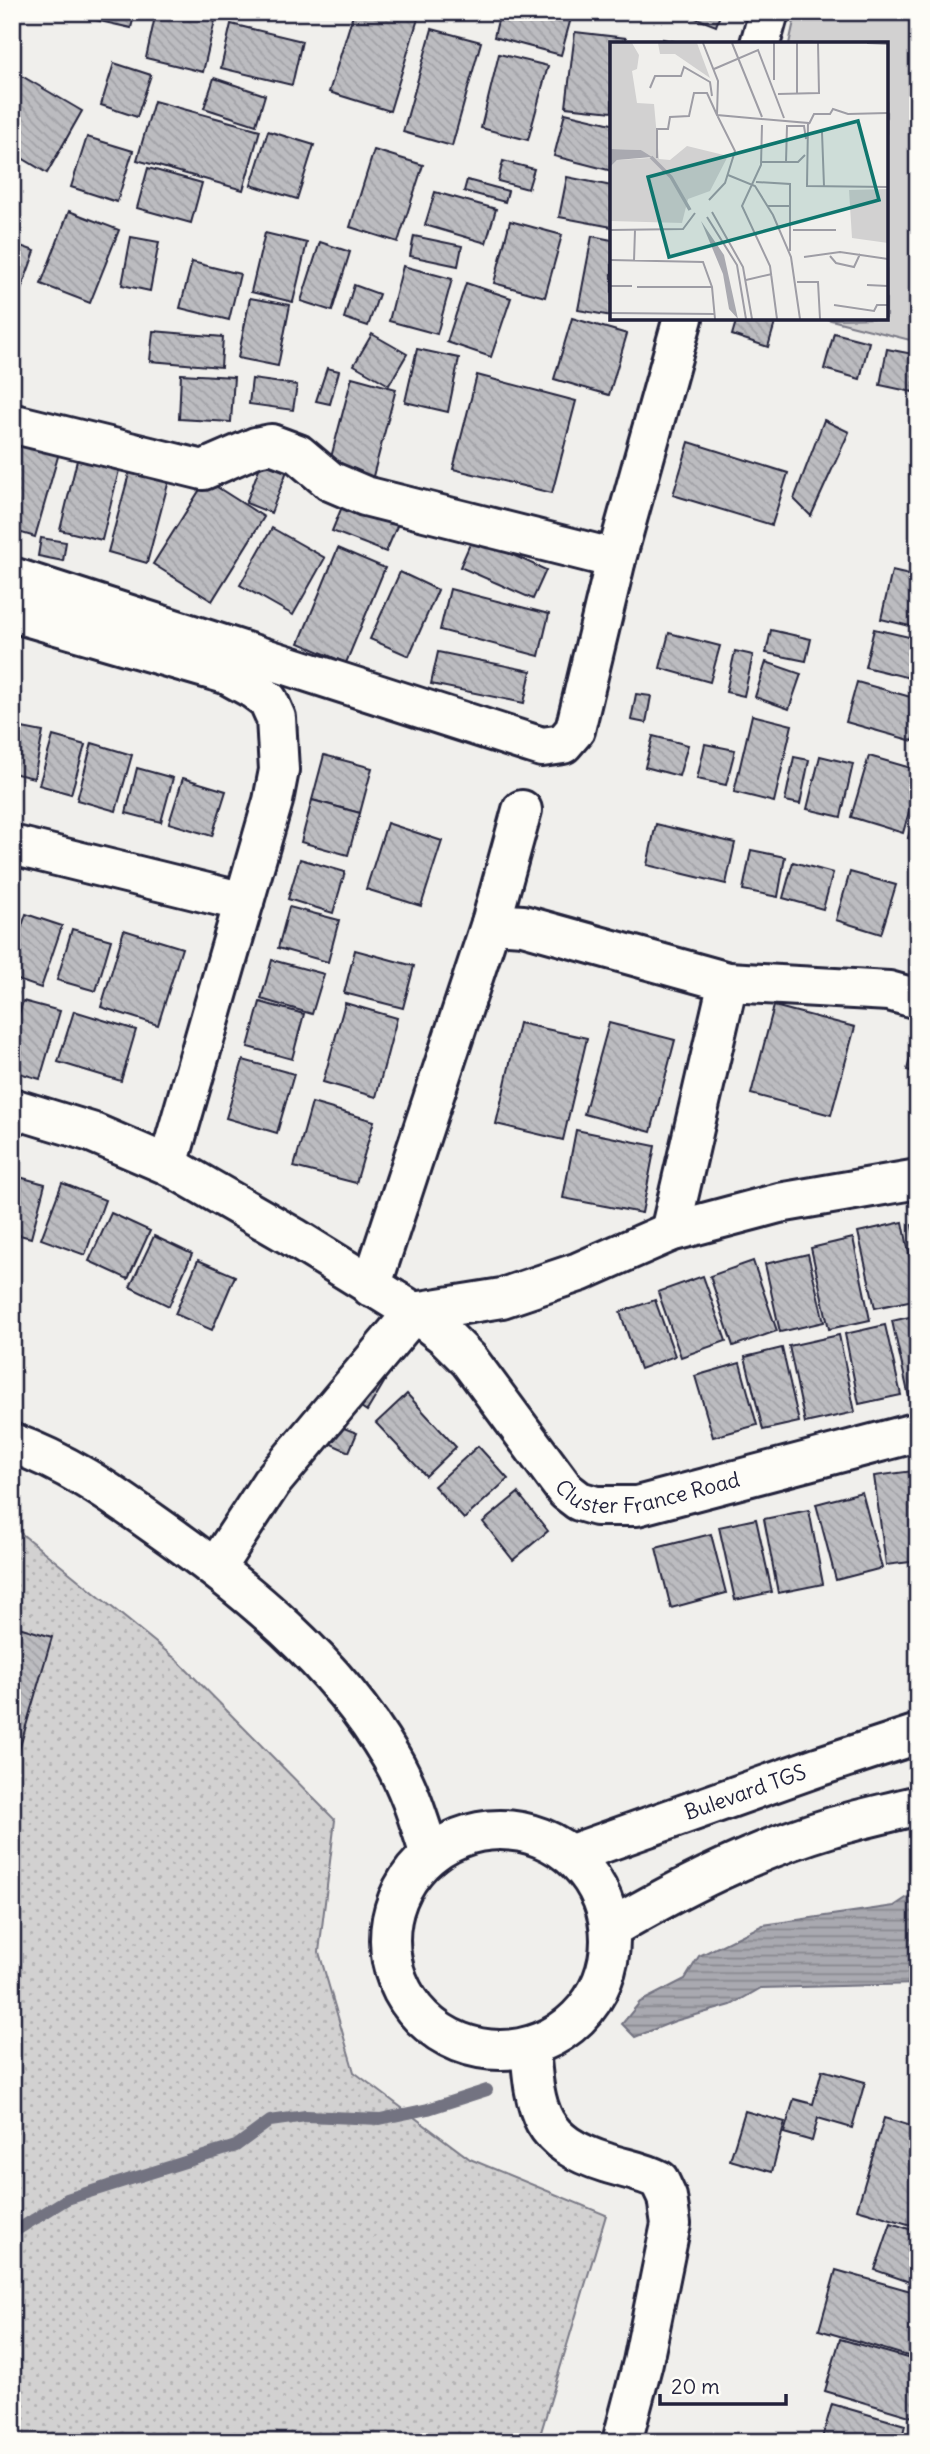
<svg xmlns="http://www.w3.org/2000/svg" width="930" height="2454" font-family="Delius,sans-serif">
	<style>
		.grass { fill: url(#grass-dots); stroke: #7a7a86; stroke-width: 2 }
		.park { fill: #d2d1d1; stroke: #7a7a86; stroke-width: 2 }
		.water { fill: url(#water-rules); stroke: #737381; stroke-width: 2 }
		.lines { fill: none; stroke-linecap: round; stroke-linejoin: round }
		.stream { stroke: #737381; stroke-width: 12 }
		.building { fill: url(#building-back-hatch); stroke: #22223b; stroke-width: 2 }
		.minor-casing { stroke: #22223b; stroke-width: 44 }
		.minor { stroke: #fdfcf7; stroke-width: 38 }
		.labels { text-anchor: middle; stroke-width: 7; stroke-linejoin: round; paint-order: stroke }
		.street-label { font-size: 21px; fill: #22223b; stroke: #fdfcf7 }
		.inset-river { fill: none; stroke: #a9a9b0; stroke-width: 3.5 }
		.inset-road { fill: none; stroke: #9e9da5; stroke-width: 2 }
		.view { fill: #0f766e; fill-opacity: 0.15; stroke: #0f766e; stroke-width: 3.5 }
		.inset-edge { fill: none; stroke: #22223b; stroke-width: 3.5 }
	</style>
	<defs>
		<pattern id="grass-dots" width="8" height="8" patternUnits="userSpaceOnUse" patternTransform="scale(1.75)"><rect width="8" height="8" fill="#d2d1d1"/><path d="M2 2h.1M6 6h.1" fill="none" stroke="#b4b3b4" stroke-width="1.8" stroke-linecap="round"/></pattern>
		<pattern id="water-rules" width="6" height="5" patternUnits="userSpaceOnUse" patternTransform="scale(1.75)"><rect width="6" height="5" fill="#a9a9b0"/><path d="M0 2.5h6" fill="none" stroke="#898990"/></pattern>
		<pattern id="building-back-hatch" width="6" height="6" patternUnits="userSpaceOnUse" patternTransform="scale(1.75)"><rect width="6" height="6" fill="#bcbcc0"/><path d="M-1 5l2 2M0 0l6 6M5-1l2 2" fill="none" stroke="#a1a1a6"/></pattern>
	</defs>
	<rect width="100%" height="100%" fill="#f0efec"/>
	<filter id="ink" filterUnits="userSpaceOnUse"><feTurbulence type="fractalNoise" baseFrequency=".0143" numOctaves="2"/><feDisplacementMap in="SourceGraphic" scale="14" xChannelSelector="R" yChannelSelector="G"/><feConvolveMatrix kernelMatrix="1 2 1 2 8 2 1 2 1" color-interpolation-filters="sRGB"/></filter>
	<g filter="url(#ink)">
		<!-- grass -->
		<path class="grass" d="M12 1526 177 1660 335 1820 319 1952 354 2072 470 2159 606 2215 538 2442H12Z"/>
		<!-- park -->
		<path class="park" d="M796 12H918V342L827 319 886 318V44H789Z"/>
		<!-- water -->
		<path class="water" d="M918 1890V1984L761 1988 731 2005 675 2021 635 2037 622 2024 640 2002 685 1979 699 1956 763 1925 894 1906Z"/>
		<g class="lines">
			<!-- stream -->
			<path class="stream" d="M12 2233 67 2199 236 2146 270 2121 306 2116 380 2119 428 2109 487 2090"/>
		</g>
		<!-- building -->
		<g class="building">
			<path d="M60 12H135L131 28Z"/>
			<path d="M156 12H217L203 72 146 58Z"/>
			<path d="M354 12H420L390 111 329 92Z"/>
			<path d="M500 12H550L571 18 561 55 494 37Z"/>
			<path d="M680 12H721L716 26Z"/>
			<path d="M231 24 302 41 292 85 221 68Z"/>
			<path d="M432 29 481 42 452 146 403 132Z"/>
			<path d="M575 32 626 38V44H612V112L566 107Z"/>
			<path d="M663 39 684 44H662Z"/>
			<path d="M499 54 548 66 528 140 481 128Z"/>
			<path d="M114 63 151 75 137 117 101 105Z"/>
			<path d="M15 72 82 111 47 173 12 152V77Z"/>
			<path d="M214 78 265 95 256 125 204 108Z"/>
			<path d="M154 101 260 130 243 190 137 160Z"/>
			<path d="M565 113 612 124V171L554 156Z"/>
			<path d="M268 131 314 145 297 199 251 185Z"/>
			<path d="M87 137 133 151 117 202 71 187Z"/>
			<path d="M374 150 423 165 398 242 350 227Z"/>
			<path d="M503 161 534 169 528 189 498 181Z"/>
			<path d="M148 168 202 183 191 223 137 208Z"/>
			<path d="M567 177 612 186V227L559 217Z"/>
			<path d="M467 180 508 191 505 202 464 191Z"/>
			<path d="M435 192 496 209 486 243 425 225Z"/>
			<path d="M69 211 119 230 90 303 41 284Z"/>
			<path d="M510 221 562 235 545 297 494 283Z"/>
			<path d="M265 233 307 243 293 302 251 292Z"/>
			<path d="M414 236 462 246 458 266 410 256Z"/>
			<path d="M592 236 612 240V316L578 310Z"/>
			<path d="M131 237 159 242 150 291 122 285Z"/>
			<path d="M320 242 350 252 332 311 301 301Z"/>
			<path d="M12 243 35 251 12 315Z"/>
			<path d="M192 262 240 274 229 320 180 308Z"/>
			<path d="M403 266 452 279 437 334 389 321Z"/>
			<path d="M466 283 511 298 491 357 447 342Z"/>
			<path d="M354 285 379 294 368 326 344 318Z"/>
			<path d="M250 298 290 305 278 366 238 358Z"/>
			<path d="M572 318 627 334 609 395 554 379Z"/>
			<path d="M737 318H758L775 323 768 347 732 335Z"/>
			<path d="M153 331 223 337 221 367 150 361Z"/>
			<path d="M834 333 869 342 860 379 824 369Z"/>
			<path d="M372 334 407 354 389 385 354 365Z"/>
			<path d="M417 349 459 358 448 412 405 402Z"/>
			<path d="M887 349 918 355 913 392 880 385Z"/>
			<path d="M327 368 339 371 330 404 316 401Z"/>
			<path d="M181 374 234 377 231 422 179 419Z"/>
			<path d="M477 375 576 401 552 493 453 469Z"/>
			<path d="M352 377 396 389 372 480 328 469Z"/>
			<path d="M252 379 297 385 293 410 249 404Z"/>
			<path d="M824 420 849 432 811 516 794 499Z"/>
			<path d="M12 439 59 453 35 537 12 530Z"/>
			<path d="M689 442 788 473 772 525 673 495Z"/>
			<path d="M80 448 122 458 102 540 60 530Z"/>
			<path d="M265 453 290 463 271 513 246 503Z"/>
			<path d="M133 459 172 469 147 563 108 552Z"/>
			<path d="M206 480 264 517 212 601 153 564Z"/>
			<path d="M346 497 400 519 386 552 332 531Z"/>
			<path d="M272 528 325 558 293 615 240 585Z"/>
			<path d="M473 537 546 570 533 599 460 567Z"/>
			<path d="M41 538 66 542 63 561 38 556Z"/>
			<path d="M338 548 385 568 346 663 299 643Z"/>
			<path d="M892 571 918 577V628L881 619Z"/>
			<path d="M400 572 438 590 409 656 370 639Z"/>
			<path d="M450 589 549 614 539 656 440 630Z"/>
			<path d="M874 629 918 639V680L865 667Z"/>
			<path d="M771 630 811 639 806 661 766 653Z"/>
			<path d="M669 633 720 646 710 682 660 668Z"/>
			<path d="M735 651 753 655 744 696 726 692Z"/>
			<path d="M438 652 531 671 524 703 431 684Z"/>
			<path d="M766 662 801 674 789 709 755 697Z"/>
			<path d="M857 682 918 699V726L913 741 846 722Z"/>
			<path d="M636 694 651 696 646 723 631 720Z"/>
			<path d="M752 715 792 725 774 802 734 792Z"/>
			<path d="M12 726 43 732 34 778 12 773Z"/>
			<path d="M53 736 85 745 71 794 39 785Z"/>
			<path d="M653 736 688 745 679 776 645 767Z"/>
			<path d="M92 743 132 755 116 811 77 800Z"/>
			<path d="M705 744 735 750 726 785 697 779Z"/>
			<path d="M324 755 372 768 360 813 312 800Z"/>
			<path d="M820 756 853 764 841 817 807 809Z"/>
			<path d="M869 756 918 770V780L903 833 851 817Z"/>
			<path d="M794 757 809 760 800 804 785 801Z"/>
			<path d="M137 768 173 778 161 822 126 813Z"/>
			<path d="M183 778 226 791 212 836 169 823Z"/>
			<path d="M312 800 360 813 348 855 301 842Z"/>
			<path d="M918 800V841L908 838Z"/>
			<path d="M387 823 442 841 421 906 366 889Z"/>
			<path d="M656 824 735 843 726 884 647 865Z"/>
			<path d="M751 850 785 857 778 897 743 890Z"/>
			<path d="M300 859 345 872 333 913 288 899Z"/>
			<path d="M793 862 833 873 823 909 783 898Z"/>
			<path d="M850 872 896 885 881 934 836 920Z"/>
			<path d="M289 907 339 920 328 962 278 948Z"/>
			<path d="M26 914 62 926 41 988 12 978V956Z"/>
			<path d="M72 929 111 940 96 991 57 980Z"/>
			<path d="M124 930 182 948 158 1025 101 1007Z"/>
			<path d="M355 950 414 966 403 1008 344 993Z"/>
			<path d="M272 960 324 974 312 1014 261 999Z"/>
			<path d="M12 991 18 993 12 1016Z"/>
			<path d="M23 1001 60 1011 40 1079 12 1071V1037Z"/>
			<path d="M260 1002 304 1014 292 1059 248 1047Z"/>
			<path d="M345 1003 397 1018 376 1097 323 1082Z"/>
			<path d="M774 1006 855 1027 831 1115 751 1094Z"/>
			<path d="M74 1011 136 1030 121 1081 58 1062Z"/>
			<path d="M519 1023 587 1038 563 1140 496 1124Z"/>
			<path d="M609 1023 675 1040 651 1132 584 1114Z"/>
			<path d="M917 1033 918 1034V1073L907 1070Z"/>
			<path d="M243 1060 294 1074 277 1133 226 1118Z"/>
			<path d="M312 1103 374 1121 356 1183 294 1167Z"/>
			<path d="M576 1130 655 1146 642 1213 563 1198Z"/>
			<path d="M12 1175 45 1184 31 1238 12 1233Z"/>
			<path d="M62 1183 105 1200 85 1255 41 1239Z"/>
			<path d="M111 1213 150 1231 128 1279 89 1261Z"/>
			<path d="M903 1222 918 1299 875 1308 858 1232Z"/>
			<path d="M918 1224V1263L912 1225Z"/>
			<path d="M154 1236 192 1254 169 1306 130 1287Z"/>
			<path d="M853 1238 870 1320 829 1329 811 1248Z"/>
			<path d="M808 1254 824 1322 780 1332 765 1264Z"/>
			<path d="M198 1260 235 1276 212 1330 175 1314Z"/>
			<path d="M753 1261 777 1331 733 1346 710 1276Z"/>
			<path d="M703 1276 726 1341 681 1357 658 1292Z"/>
			<path d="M655 1300 675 1356 640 1369 620 1312Z"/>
			<path d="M918 1315V1404L911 1406 892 1321Z"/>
			<path d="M885 1325 901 1395 859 1404 845 1334Z"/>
			<path d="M839 1335 855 1412 805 1423 789 1346Z"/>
			<path d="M782 1348 799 1422 763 1430 745 1357Z"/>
			<path d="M740 1363 757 1425 713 1437 695 1376Z"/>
			<path d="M372 1374 385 1381 367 1411 355 1403Z"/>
			<path d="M407 1394 456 1447 426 1476 376 1423Z"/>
			<path d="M336 1425 357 1433 349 1452 329 1443Z"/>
			<path d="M478 1446 508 1479 464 1519 434 1486Z"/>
			<path d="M913 1471 918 1509V1561L886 1565 874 1476Z"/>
			<path d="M862 1492 882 1568 836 1580 816 1504Z"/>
			<path d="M518 1493 548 1531 513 1560 483 1522Z"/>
			<path d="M809 1510 823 1584 778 1593 764 1519Z"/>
			<path d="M756 1519 772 1592 735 1600 719 1527Z"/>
			<path d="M711 1534 726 1593 671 1608 656 1548Z"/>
			<path d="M12 1625 52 1637 12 1774Z"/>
			<path d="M822 2070 865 2082 852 2128 818 2118 812 2141 784 2133 794 2099 813 2104Z"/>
			<path d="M745 2111 785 2122 772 2172 730 2160Z"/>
			<path d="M884 2118 918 2128V2227L857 2209Z"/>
			<path d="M891 2223 918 2232V2285L875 2270Z"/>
			<path d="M836 2270 918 2293V2359L819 2330Z"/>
			<path d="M840 2339 918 2361V2402L913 2417 825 2391Z"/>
			<path d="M832 2404 905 2425 901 2442H821Z"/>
		</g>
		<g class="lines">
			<defs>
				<g id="minor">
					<path d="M760 44 769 12"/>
					<path d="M15 424 203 470 256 447 271 444 298 454 330 481 365 496 616 559"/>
					<path d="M12 577 542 747 563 744 575 730 616 559 683 318"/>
					<path d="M12 612 226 674 253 689 268 700 276 718 279 770 273 801 168 1165"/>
					<path d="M12 845 244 902"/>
					<path d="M491 923 522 810"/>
					<path id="s1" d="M12 1108 91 1132 168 1165 293 1237 414 1312 445 1336 469 1360 566 1491 579 1501 596 1506H637L918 1432"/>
					<path d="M670 1232 728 982"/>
					<path d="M371 1287 491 923 523 925 728 982 889 991 918 999"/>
					<path d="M12 1443C66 1462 109 1492 154 1524 244 1587 335 1661 391 1757 409 1787 419 1821 430 1855"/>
					<path d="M216 1567 271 1483 414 1312 502 1298 579 1272 670 1232 779 1203 918 1179"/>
					<circle cx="500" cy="1940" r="110"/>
					<path id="s2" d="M572 1854 820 1766 918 1734"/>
					<path d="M611 1928C680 1888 752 1851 829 1828 858 1819 888 1813 918 1805"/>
					<path d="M530 2047C535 2112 539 2142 607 2163 625 2169 642 2171 659 2180L667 2197 671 2224 643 2362 622 2442"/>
				</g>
			</defs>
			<!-- minor casing -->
			<use href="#minor" class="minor-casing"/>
			<!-- minor -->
			<use href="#minor" class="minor"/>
		</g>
	</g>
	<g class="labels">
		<!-- street labels -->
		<g class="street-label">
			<text dy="7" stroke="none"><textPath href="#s1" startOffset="774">Cluster France Road</textPath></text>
			<text dy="7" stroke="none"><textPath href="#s2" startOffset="184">Bulevard TGS</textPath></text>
		</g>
	</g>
	<!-- overview -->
	<g transform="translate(610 42)">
		<rect width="278" height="278" fill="#f0efec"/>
		<path d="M0 1H22L29 13 27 27 22 29 27 61 44 62 49 117 60 118 77 104 118 114 100 149 78 157 72 181 0 179V125L7 118 40 116 31 108 0 107ZM48 1H87L100 36 65 12H50Z" fill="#d2d1d1"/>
		<path d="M278 147V201L242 196 239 148Z" fill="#d2d1d1"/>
		<path d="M0 107 31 108 42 115 7 118 0 125ZM91 179 114 213 128 277 119 267 113 232Z" fill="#a9a9b0"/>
		<path class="inset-river" d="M41 115 61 135 80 168"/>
		<path class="inset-road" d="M93 1 108 39 107 73 125 109 115 141 99 158M122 1 152 75M187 1V52M257 1 278 2M104 27 148 8 174 76M164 38V1M40 46 45 34H71L74 25 100 40 102 54M168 52 209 51 208 1M199 82 204 72H220L223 67 238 72 278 71M152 83 151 123 132 164 160 224 167 277M212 90 214 144M47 116V87H58L60 75 79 74 84 51H97L107 73 198 81 197 144 278 145M152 120H188L195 113M176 120 177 84H194L196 97M118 133 145 144 163 173 181 215 190 277M146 140 180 142V209M158 164H180M102 170 133 225 142 277M97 175 127 223 136 277M0 188 73 187 85 171M183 188H226M220 214 226 221 244 225 250 212M194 215 230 210 278 217M0 218 93 220 102 245 105 277M24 219 25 188M136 238 162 232M187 240H208L210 277M257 243 278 244M0 244H22M27 245H102M224 263 264 269 267 263H278M0 271 105 272"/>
		<path class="view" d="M248 79 269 158 59 215 38 135Z"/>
		<rect width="278" height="278" class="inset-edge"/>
	</g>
	<!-- margin -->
	<rect width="930" height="2454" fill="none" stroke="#fdfcf7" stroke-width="42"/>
	<rect x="21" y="21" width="888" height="2412" fill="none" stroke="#22223b" stroke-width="2.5" filter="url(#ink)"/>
	<!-- scale -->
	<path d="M660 2394v10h126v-10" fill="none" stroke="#22223b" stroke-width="3.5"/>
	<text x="671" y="2394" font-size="21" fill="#22223b" stroke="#fdfcf7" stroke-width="5" paint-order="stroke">20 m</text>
</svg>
